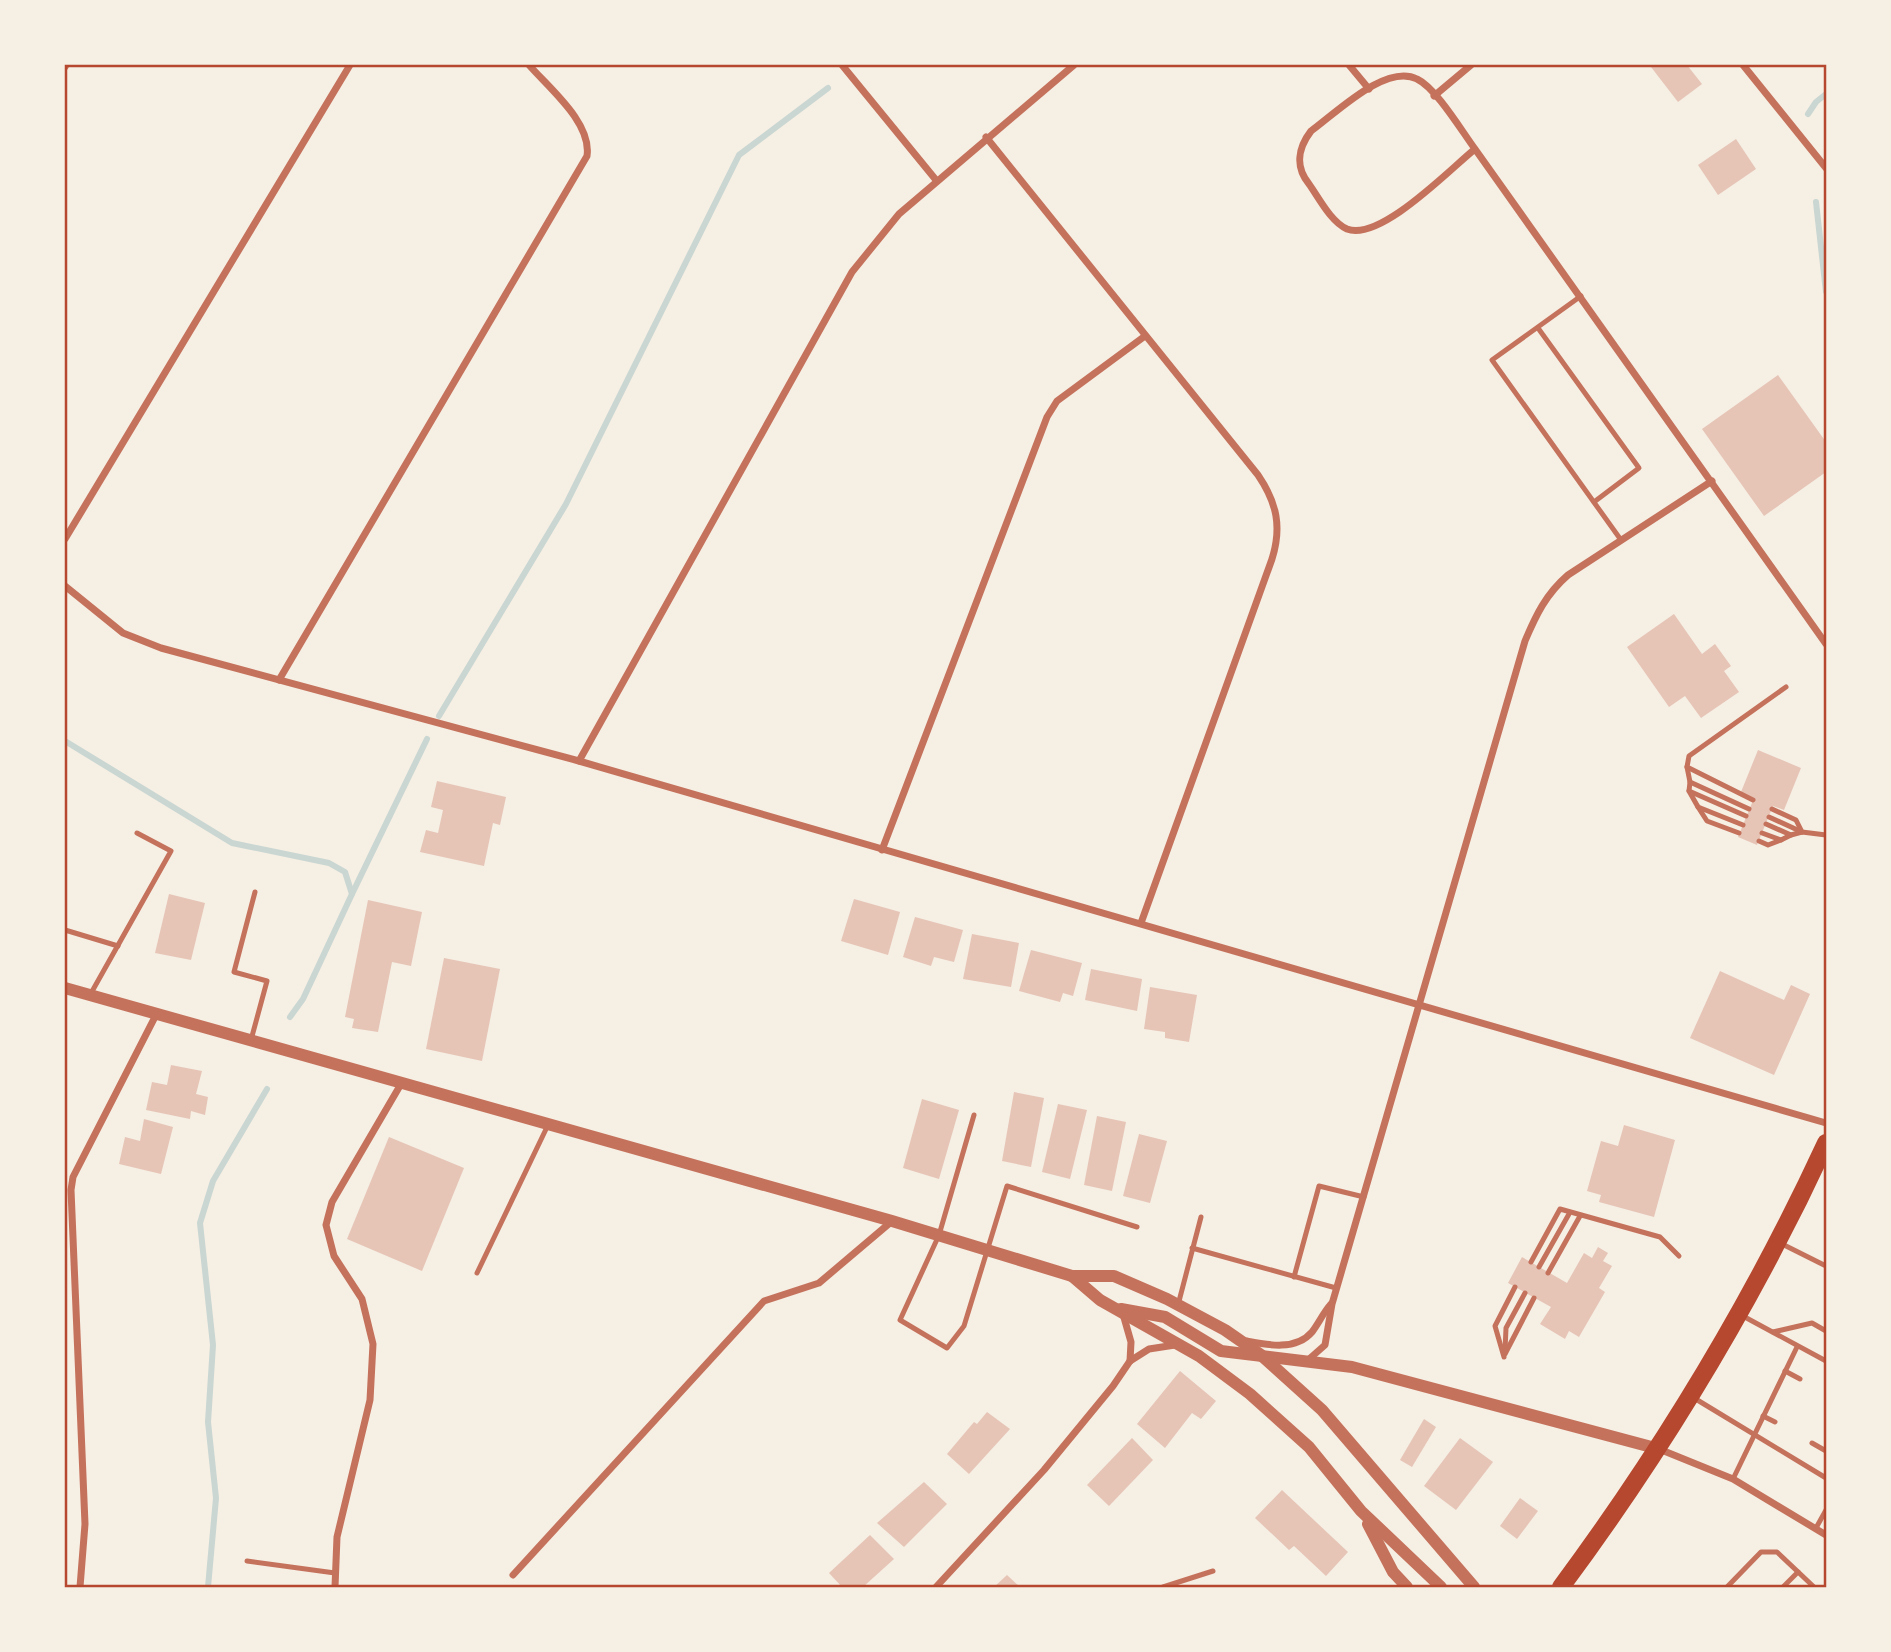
<svg xmlns="http://www.w3.org/2000/svg" width="1891" height="1652" font-family="'Roboto Serif',serif">
	<style>
		.lines { fill: none; stroke-linecap: round; stroke-linejoin: round }
		.stream { stroke: #c9d6d2; stroke-width: 6 }
		.building { fill: #e6c5b7 }
		.service { stroke: #c5725c; stroke-width: 5 }
		.minor { stroke: #c5725c; stroke-width: 7 }
		.tertiary { stroke: #c5725c; stroke-width: 12 }
		.primary { stroke: #b5482f; stroke-width: 18 }
		.neatline { fill: none; stroke: #b5482f; stroke-width: 2.5 }
	</style>
	<rect width="100%" height="100%" fill="#f6efe4"/>
	<g class="lines">
		<!-- stream -->
		<g class="stream">
			<path d="M1808 114 1816 102 1826 94"/>
			<path d="M1816 202 1826 292"/>
			<path d="M439 716 566 504 739 155 828 88"/>
			<path d="M65 741 232 843 329 863 345 872 352 894 303 999 290 1017"/>
			<path d="M352 894 427 739"/>
			<path d="M208 1587 216 1498 208 1422 213 1345 200 1223 213 1181 267 1089"/>
		</g>
	</g>
	<!-- building -->
	<g class="building">
		<path d="M1655 65H1687L1702 84 1678 102 1651 67Z"/>
		<path d="M1736 139 1756 169 1718 195 1698 165Z"/>
		<path d="M1778 375 1826 442V472L1764 516 1702 429Z"/>
		<path d="M1674 614 1702 654 1715 644 1731 666 1724 671 1739 692 1701 718 1685 696 1669 707 1627 647Z"/>
		<path d="M1758 750 1801 768 1784 810 1773 806 1757 845 1738 837 1754 798 1741 792Z"/>
		<path d="M437 781 506 797 500 825 493 823 484 866 420 852 426 830 438 833 443 810 431 807Z"/>
		<path d="M169 894 205 903 191 960 155 953Z"/>
		<path d="M854 899 900 912 888 955 841 941Z"/>
		<path d="M368 900 422 912 411 966 392 962 378 1032 352 1028 354 1019 345 1017Z"/>
		<path d="M915 917 963 930 954 962 934 957 931 966 903 957Z"/>
		<path d="M972 934 1019 943 1011 987 963 979Z"/>
		<path d="M1031 950 1082 963 1073 996 1063 993 1060 1002 1019 991Z"/>
		<path d="M444 958 500 969 482 1061 426 1049Z"/>
		<path d="M1091 969 1142 979 1137 1011 1085 1000Z"/>
		<path d="M1720 971 1784 1000 1791 985 1810 994 1774 1075 1690 1038Z"/>
		<path d="M1150 987 1197 995 1189 1042 1165 1038V1032L1144 1029Z"/>
		<path d="M171 1065 202 1071 196 1094 208 1097 205 1115 191 1111 190 1119 146 1110 152 1082 167 1085Z"/>
		<path d="M1014 1092 1044 1098 1031 1167 1002 1161Z"/>
		<path d="M922 1099 959 1110 939 1179 903 1168Z"/>
		<path d="M1058 1104 1087 1110 1070 1179 1042 1172Z"/>
		<path d="M1097 1116 1126 1122 1112 1191 1084 1185Z"/>
		<path d="M144 1119 173 1127 161 1174 119 1164 125 1137 140 1141Z"/>
		<path d="M1624 1125 1675 1140 1654 1217 1599 1202 1601 1195 1587 1191 1601 1141 1618 1146Z"/>
		<path d="M1139 1134 1167 1141 1150 1203 1123 1196Z"/>
		<path d="M389 1137 464 1168 422 1271 347 1239Z"/>
		<path d="M1598 1247 1608 1253 1603 1261 1612 1266 1599 1288 1605 1292 1579 1337 1569 1331 1565 1339 1540 1324 1551 1307 1508 1283 1522 1257 1567 1283 1584 1253 1592 1258Z"/>
		<path d="M1180 1371 1216 1401 1201 1419 1192 1413 1165 1448 1137 1424Z"/>
		<path d="M987 1412 1010 1429 969 1474 947 1454 974 1422 977 1424Z"/>
		<path d="M1424 1419 1436 1427 1412 1467 1400 1460Z"/>
		<path d="M1132 1438 1153 1460 1109 1506 1087 1485Z"/>
		<path d="M1460 1438 1493 1462 1456 1510 1424 1486Z"/>
		<path d="M924 1482 947 1504 904 1547 877 1523Z"/>
		<path d="M1282 1490 1348 1552 1326 1576 1294 1546 1289 1550 1255 1518Z"/>
		<path d="M1520 1498 1538 1511 1517 1539 1500 1526Z"/>
		<path d="M870 1535 894 1559 863 1587H842L829 1573Z"/>
		<path d="M1007 1575 1020 1587H994Z"/>
	</g>
	<g class="lines">
		<!-- service -->
		<g class="service">
			<path d="M1581 296 1492 360 1621 540"/>
			<path d="M1538 328 1639 468 1594 502"/>
			<path d="M1687 767 1690 782 1749 809"/>
			<path d="M1690 782 1689 791 1746 816"/>
			<path d="M1689 791 1698 807 1743 825"/>
			<path d="M1753 800 1687 767 1689 756 1786 687"/>
			<path d="M1698 807 1707 821 1739 833"/>
			<path d="M1772 809 1796 820 1802 832 1826 835"/>
			<path d="M1769 817 1802 832"/>
			<path d="M1766 824 1791 835 1802 832"/>
			<path d="M1762 833 1781 840 1791 835"/>
			<path d="M1759 841 1768 845 1781 840"/>
			<path d="M65 930 118 946"/>
			<path d="M90 995 171 851 137 833"/>
			<path d="M251 1040 267 981 234 972 255 892"/>
			<path d="M974 1115 939 1235 900 1320 947 1348 964 1326 1007 1186 1137 1227"/>
			<path d="M1780 1243 1826 1266"/>
			<path d="M1192 1248 1336 1288"/>
			<path d="M1531 1262 1560 1209 1660 1237 1679 1256"/>
			<path d="M1539 1267 1569 1214"/>
			<path d="M477 1273 548 1125"/>
			<path d="M1548 1273 1580 1216"/>
			<path d="M1294 1277 1319 1186 1364 1197"/>
			<path d="M1178 1305 1201 1217"/>
			<path d="M1741 1315 1826 1361"/>
			<path d="M1773 1332 1812 1323 1826 1331"/>
			<path d="M1505 1351 1506 1328 1525 1293"/>
			<path d="M1505 1354 1534 1298"/>
			<path d="M1504 1357 1495 1326 1515 1287"/>
			<path d="M1785 1371 1800 1379"/>
			<path d="M1694 1398 1826 1478"/>
			<path d="M1763 1416 1775 1422"/>
			<path d="M1812 1443 1826 1451"/>
			<path d="M1733 1479 1797 1347"/>
			<path d="M1816 1528 1826 1510"/>
			<path d="M247 1561 335 1573"/>
			<path d="M1163 1587 1213 1571"/>
			<path d="M1727 1587 1761 1552H1777L1814 1587"/>
			<path d="M1783 1587 1798 1572"/>
		</g>
		<!-- minor -->
		<g class="minor">
			<path d="M842 65 936 180"/>
			<path d="M1349 65 1369 89"/>
			<path d="M1743 65 1826 168"/>
			<path d="M65 67 66 65"/>
			<path d="M1434 96 1471 65"/>
			<path d="M986 137 1258 475C1277 503 1282 527 1272 559L1141 923"/>
			<path d="M1475 149C1450 169 1380 242 1347 229 1331 222 1319 198 1309 184 1295 167 1298 148 1311 131 1336 113 1386 63 1417 79 1436 88 1461 130 1475 149L1826 644"/>
			<path d="M65 539 350 65"/>
			<path d="M65 586 123 633 161 648 579 761 1826 1123"/>
			<path d="M279 680 587 156C592 123 550 89 529 65"/>
			<path d="M579 761 852 272 899 214 1074 65"/>
			<path d="M882 850 1047 417 1057 401 1145 336"/>
			<path d="M1123 1314 1131 1342 1130 1361"/>
			<path d="M1247 1341C1267 1345 1296 1351 1312 1332 1319 1323 1323 1313 1331 1304"/>
			<path d="M1308 1360 1325 1345 1332 1304 1525 641C1536 615 1546 594 1568 575L1712 481"/>
			<path d="M1659 1449 1733 1479 1826 1535"/>
			<path d="M513 1575 764 1301 819 1283 891 1222"/>
			<path d="M80 1587 85 1524 71 1190 73 1177 156 1015"/>
			<path d="M335 1587 337 1537 370 1400 373 1344 362 1299 334 1256 326 1225 332 1202 401 1084"/>
			<path d="M936 1587 1044 1470 1113 1386 1130 1361 1149 1349 1175 1345"/>
		</g>
		<!-- tertiary -->
		<g class="tertiary">
			<path d="M65 988 892 1221 1072 1276H1114L1167 1299 1225 1330 1261 1355 1322 1410 1474 1587"/>
			<path d="M1072 1276 1100 1300 1199 1356 1250 1394 1309 1447 1361 1511 1441 1587"/>
			<path d="M1121 1309 1165 1317 1221 1351 1352 1367 1659 1449"/>
			<path d="M1368 1524 1393 1572 1407 1587"/>
		</g>
		<!-- primary -->
		<path class="primary" d="M1561 1587C1664 1448 1753 1301 1826 1143"/>
	</g>
	<!-- border -->
	<rect width="1891" height="1652" fill="none" stroke="#f6efe4" stroke-width="133"/>
	<rect x="66" y="66" width="1759" height="1520" class="neatline"/>
</svg>
